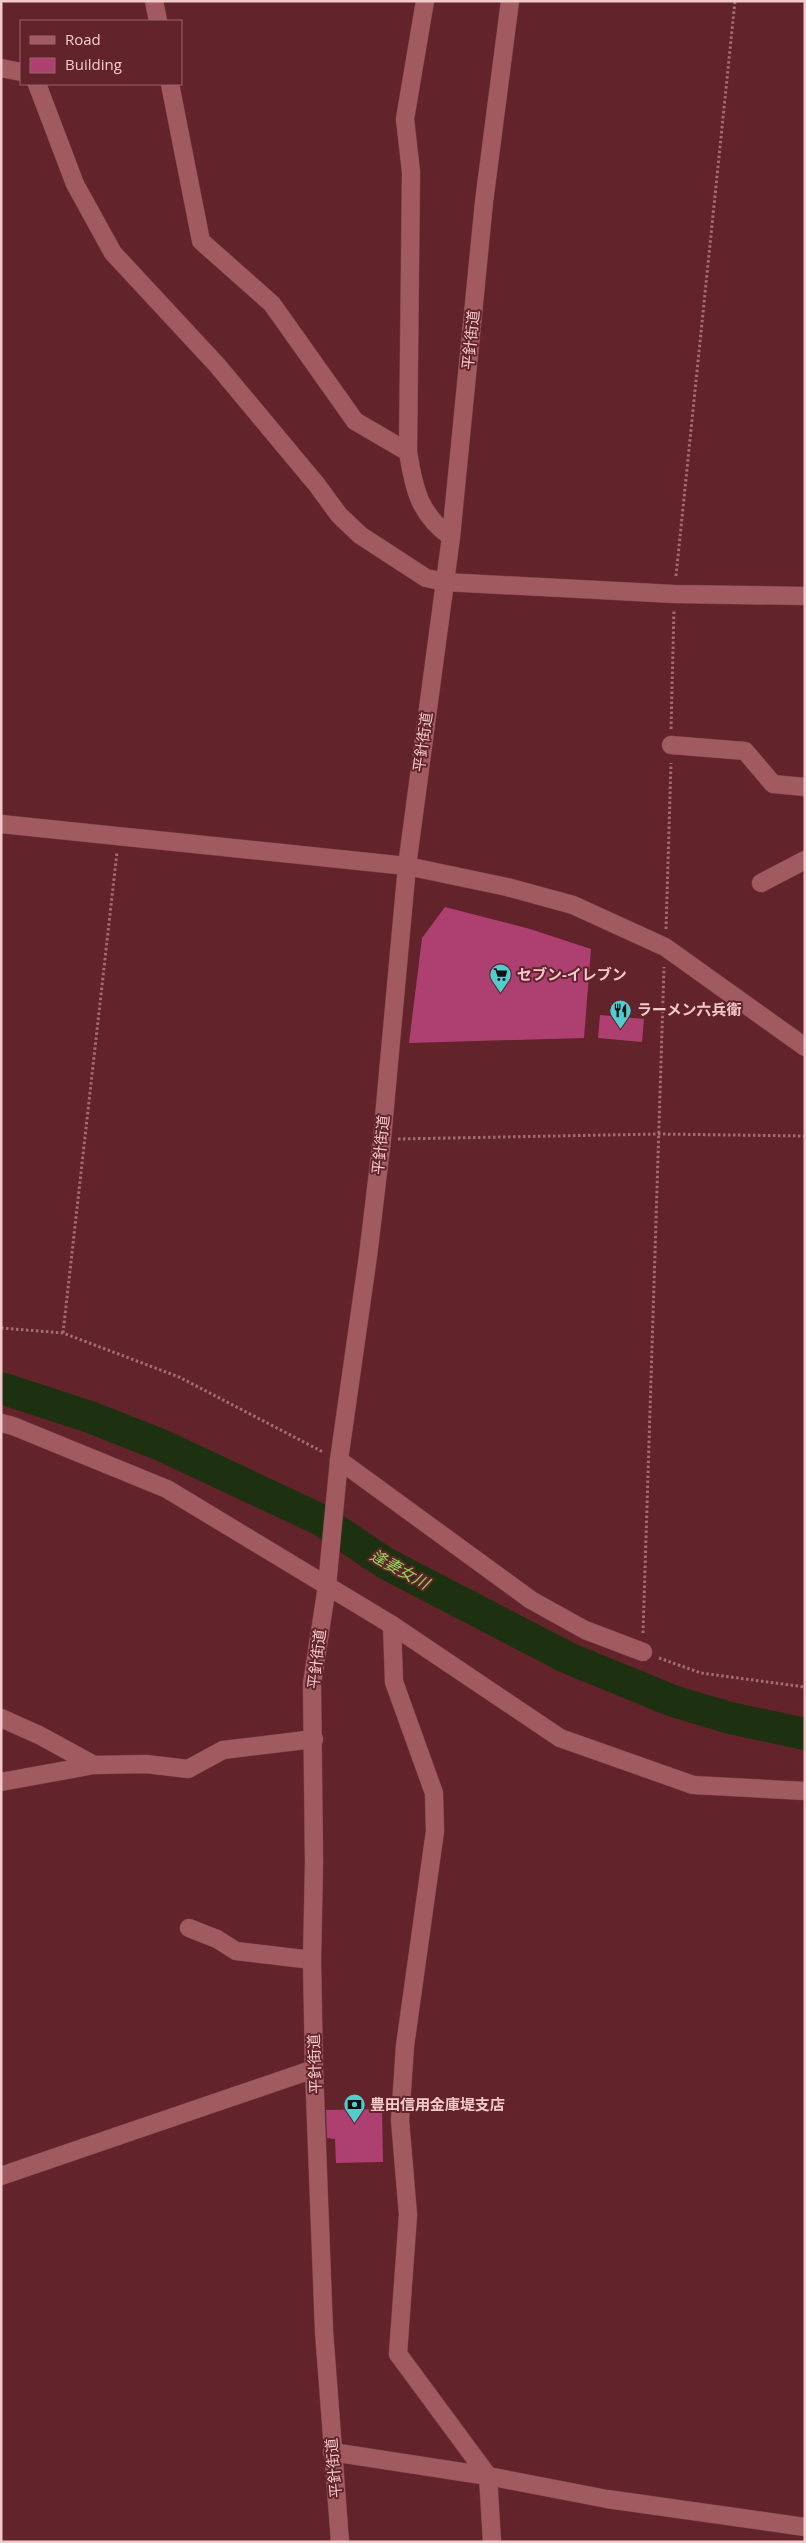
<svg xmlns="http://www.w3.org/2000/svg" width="806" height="2543" font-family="'Open Sans','Noto Sans JP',sans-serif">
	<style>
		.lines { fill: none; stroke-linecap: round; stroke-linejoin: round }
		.river { stroke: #1d3110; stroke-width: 32 }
		.building { fill: #ad3f71 }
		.minor-casing { stroke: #79414a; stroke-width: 19 }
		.path { stroke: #a26d72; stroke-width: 3; stroke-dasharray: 2.5 2.5; stroke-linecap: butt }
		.minor { stroke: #a05a60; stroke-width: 18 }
		.labels { text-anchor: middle; stroke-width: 4; stroke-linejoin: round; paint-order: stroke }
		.street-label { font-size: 15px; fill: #f2cacb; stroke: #63232b }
		.poi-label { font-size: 15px; font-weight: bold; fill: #f2cacb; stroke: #63232b; text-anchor: start }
		.water-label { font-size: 16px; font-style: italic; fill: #88d957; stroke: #63232b }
	</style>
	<rect width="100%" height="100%" fill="#63232b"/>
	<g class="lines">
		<!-- river -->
		<path class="river" d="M1 1388 90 1417 161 1445 321 1520 385 1563 568 1658 673 1701 730 1718 805 1734"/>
	</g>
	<!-- building -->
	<g class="building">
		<path d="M445 907 530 929 591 949 584 1038 409 1043 422 938Z"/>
		<path d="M600 1015 644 1019 642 1042 598 1038Z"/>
		<path d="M382 2109 383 2162 336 2163 335 2139 327 2138 326 2110Z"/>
	</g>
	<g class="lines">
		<defs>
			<g id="minor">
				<path d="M154 1 158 21"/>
				<path d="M425 1 405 119 411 172 408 452C414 489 419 514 451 537"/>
				<path d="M1 68 21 72"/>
				<path d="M37 84 75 184 113 253 217 365 317 485 339 515 360 535 426 578 445 582 674 594 805 596"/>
				<path d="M170 84 201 241 272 304 355 421 408 452"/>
				<path d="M671 745 745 751 773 784 805 787"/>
				<path d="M1 824 407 866 507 887 573 905 665 947 805 1047"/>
				<path d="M761 883 805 860"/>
				<path d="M1 1423 13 1426 167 1489 392 1625 560 1738 693 1785 805 1791"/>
				<path d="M339 1460 531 1600 585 1630 643 1652"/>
				<path d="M392 1625 394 1682 434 1793 435 1831 405 2046 400 2120 408 2215 398 2354 488 2476 492 2542"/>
				<path d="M1 1718 39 1735 94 1765"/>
				<path d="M1 1782 94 1765 146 1764 188 1769 223 1750 314 1739"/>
				<path d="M189 1928 217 1939 236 1951 312 1960"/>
				<path d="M1 2176 314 2069"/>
				<path d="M332 2452 488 2476 607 2499 805 2527"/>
				<path d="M340 2542 324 2331 314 2069 312 1960 314 1863 312 1684 327 1586 339 1460 368 1256 382 1139 407 866 451 537 484 202 510 1"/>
			</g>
		</defs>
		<!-- minor casing -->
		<use href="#minor" class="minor-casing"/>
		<!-- path -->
		<g class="path">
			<path d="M676 576 735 1"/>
			<path d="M671 729 674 610"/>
			<path d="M666 929 671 763"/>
			<path d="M398 1139 658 1134 805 1136"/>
			<path d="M1 1328 63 1333 179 1377 323 1452"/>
			<path d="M63 1333 117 852"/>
			<path d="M643 1633 664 967"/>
			<path d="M659 1658 701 1673 805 1687"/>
		</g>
		<!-- minor -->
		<use href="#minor" class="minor"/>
	</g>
	<!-- icons -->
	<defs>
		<symbol id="supermarket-pin" viewBox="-11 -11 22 30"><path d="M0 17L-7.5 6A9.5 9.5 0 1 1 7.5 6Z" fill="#52cdcd" stroke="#63232b"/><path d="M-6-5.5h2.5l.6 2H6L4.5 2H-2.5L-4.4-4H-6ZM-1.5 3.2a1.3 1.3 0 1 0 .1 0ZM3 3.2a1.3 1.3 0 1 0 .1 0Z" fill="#111"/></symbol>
		<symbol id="restaurant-pin" viewBox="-11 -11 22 30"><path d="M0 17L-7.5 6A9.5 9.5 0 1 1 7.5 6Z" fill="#52cdcd" stroke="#63232b"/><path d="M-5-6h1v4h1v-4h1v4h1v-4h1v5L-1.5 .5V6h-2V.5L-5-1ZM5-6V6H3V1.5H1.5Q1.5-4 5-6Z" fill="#111"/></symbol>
		<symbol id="bank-pin" viewBox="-11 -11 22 30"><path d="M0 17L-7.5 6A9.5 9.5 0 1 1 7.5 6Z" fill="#52cdcd" stroke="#63232b"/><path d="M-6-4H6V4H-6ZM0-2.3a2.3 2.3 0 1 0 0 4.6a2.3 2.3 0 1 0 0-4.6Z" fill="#111"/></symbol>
	</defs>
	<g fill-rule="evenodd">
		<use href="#supermarket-pin" x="488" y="962" width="25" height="34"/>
		<use href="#restaurant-pin" x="608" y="998" width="25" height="34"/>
		<use href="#bank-pin" x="342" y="2092" width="25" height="34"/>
	</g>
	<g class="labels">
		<!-- street labels -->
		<g class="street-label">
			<text transform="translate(471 340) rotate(-84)" y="5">平針街道</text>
			<text transform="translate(423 742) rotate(-82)" y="5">平針街道</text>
			<text transform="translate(381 1145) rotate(-84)" y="5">平針街道</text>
			<text transform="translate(317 1659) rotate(-83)" y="5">平針街道</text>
			<text transform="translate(315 2064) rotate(-92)" y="5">平針街道</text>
			<text transform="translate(334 2468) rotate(-95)" y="5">平針街道</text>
		</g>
		<!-- poi labels -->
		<g class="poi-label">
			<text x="517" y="980">セブン-イレブン</text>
			<text x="637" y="1015">ラーメン六兵衛</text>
			<text x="370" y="2110">豊田信用金庫堤支店</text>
		</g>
		<!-- water labels -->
		<g class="water-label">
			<text transform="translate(400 1569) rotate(29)" y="6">逢妻女川</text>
		</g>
	</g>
	<!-- border -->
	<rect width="806" height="2543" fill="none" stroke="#f2cacb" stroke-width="5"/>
	<!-- legend -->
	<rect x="20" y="20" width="162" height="65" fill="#63232b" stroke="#9c666b"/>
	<rect x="30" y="36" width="25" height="8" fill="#a05a60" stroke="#9c666b"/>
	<text x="65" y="45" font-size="15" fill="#f2cacb">Road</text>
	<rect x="30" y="58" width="25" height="15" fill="#ad3f71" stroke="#9c666b"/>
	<text x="65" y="70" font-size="15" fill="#f2cacb">Building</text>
</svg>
